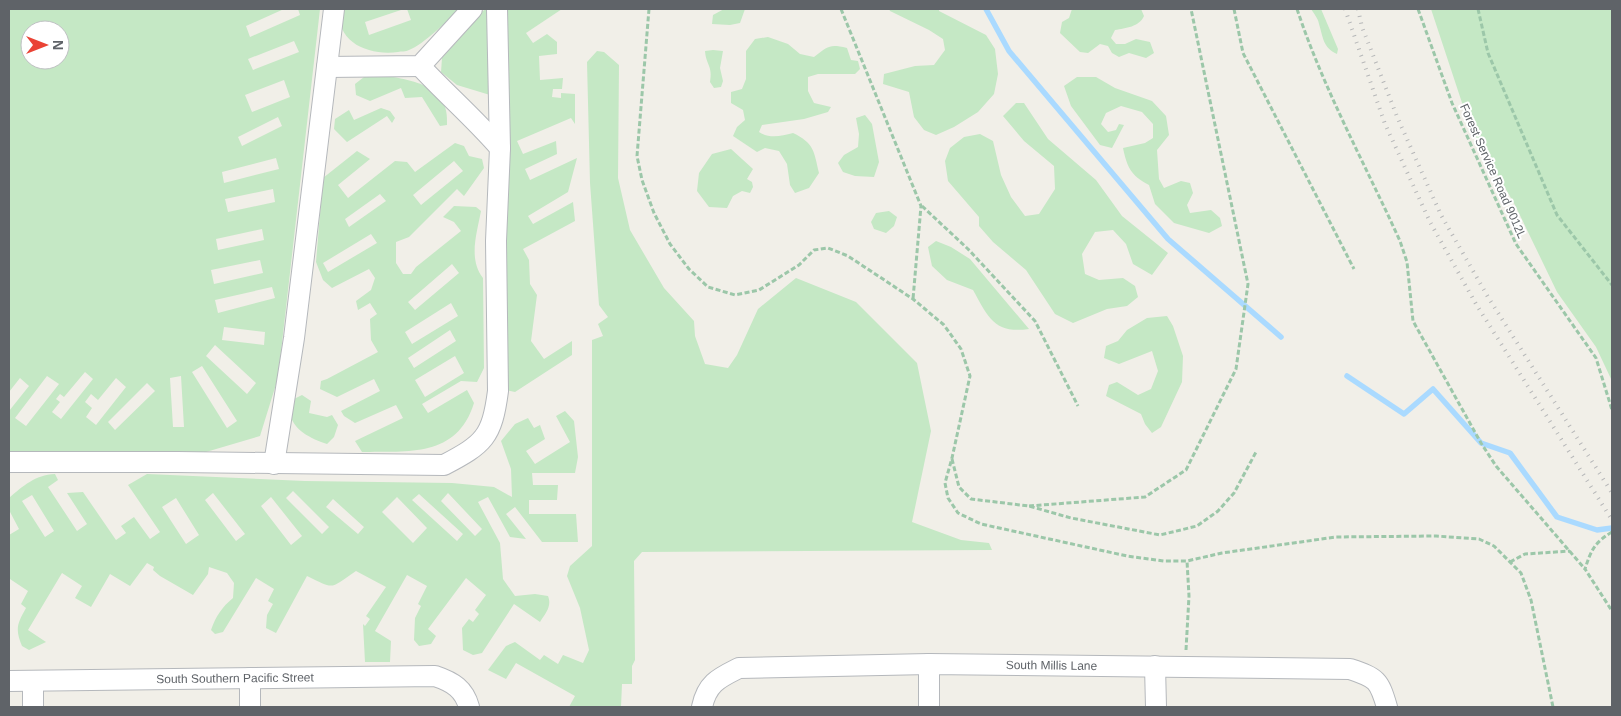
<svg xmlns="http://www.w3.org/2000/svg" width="1621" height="716" font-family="Helvetica,sans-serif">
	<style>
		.green { fill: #c5e8c5; fill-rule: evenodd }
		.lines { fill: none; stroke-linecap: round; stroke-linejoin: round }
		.stream { stroke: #aadaff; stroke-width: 5.5 }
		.minor-casing { stroke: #b5b8bc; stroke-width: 22 }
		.path { stroke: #9cc7a9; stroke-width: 3; stroke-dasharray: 5 2.5; stroke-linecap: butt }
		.minor { stroke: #fff; stroke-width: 20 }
		.rail { stroke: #b6b7b8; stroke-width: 4; stroke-dasharray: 1 6; stroke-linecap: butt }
		.labels { text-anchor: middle; stroke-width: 4; stroke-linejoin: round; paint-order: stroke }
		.street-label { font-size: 12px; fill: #5f6368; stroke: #fff }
	</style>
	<rect width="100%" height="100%" fill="#f1efe8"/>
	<!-- green -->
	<g class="green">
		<path d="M9 9H284L246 26 250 37 300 15 298 9H320L278 378 260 436 206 452H9V411L29 386 20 378 9 392ZM30 30H60V60H30ZM294 41 299 52 253 70 248 59ZM284 80 290 97 252 112 245 95ZM278 117 282 126 242 146 238 137ZM276 158 279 169 224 183 222 172ZM273 189 275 202 228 212 225 199ZM262 229 264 240 218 250 216 239ZM260 260 263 273 214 284 211 270ZM272 287 275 298 218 313 215 300ZM224 327 265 332 264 345 222 340ZM215 345 256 383 247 394 206 356ZM202 366 237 421 227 428 192 372ZM85 372 93 379 61 419 52 412 60 402 56 399 60 394 64 397ZM47 376 59 384 26 426 15 418ZM181 376 184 427H173L170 378ZM116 378 126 387 96 425 86 417 92 408 85 402 91 394 98 400ZM147 383 155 391 115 430 108 422Z"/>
		<path d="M340 9H404L365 22 369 35 411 20 407 9H460C449 19 423 45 409 50 406 52 401 51 398 52 370 56 335 43 340 9Z"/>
		<path d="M486 9 491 11 490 95 457 85 441 72 442 58 470 27 478 14Z"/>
		<path d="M505 9H562L526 33 533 43 547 34 557 42V54L539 56 540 80 563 78 562 89H553L552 97 561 98V93L575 94V124L571 118 517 141 523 154 556 141 557 154 525 169 530 180 577 158 568 192 528 216 533 224 573 202 575 221 523 249 529 260 530 284 537 295 531 341 544 359 572 341V355L515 392 500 389Z"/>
		<path d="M724 9H745L740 23 730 25 712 24 713 15Z"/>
		<path d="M889 9H939V11L986 35 995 49 998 74 994 94 978 112 954 127 936 135 924 130 914 117 909 92 883 84 884 74 915 66 934 65 945 50 943 39 929 30 890 11Z"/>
		<path d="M1072 9H1099L1110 10 1113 9H1141L1144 16C1139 27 1126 28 1115 30L1111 38 1116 44H1125L1136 39 1150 42 1154 53 1146 58 1129 53 1119 57 1112 53 1108 46 1100 44 1088 53 1080 52 1060 33 1062 22 1069 18Z"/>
		<path d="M1311 9H1321L1338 49 1337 54C1323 48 1323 37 1319 24 1318 18 1314 14 1311 9Z"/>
		<path d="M1431 9H1612V381L1596 347 1557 292 1515 205 1470 127Z"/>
		<path d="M768 37 788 44 800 54 814 57C829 46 829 44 847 48L851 60 858 61 860 69 855 74H818L808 77V91L814 103 831 107 828 112 804 119 762 125 759 132C770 139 781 136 793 133 814 143 814 151 819 173L809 188 795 193 790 185 787 164 779 151 765 148 757 152 733 136 737 127 745 120 743 110 731 103V92L742 89 746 79V51L755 39Z"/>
		<path d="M713 50 723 51 720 68 723 81 721 87 714 88 710 82C713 66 706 65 705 51Z"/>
		<path d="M597 51 604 52 619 65 618 178 630 230 664 288 694 321 695 336 705 364 728 368 737 355 758 309 796 278 856 302 917 363 931 431 912 522 961 540 989 543 992 550 642 552 634 561 635 660 632 666V684H622L621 707H569L575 696 516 663 506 679 488 670 506 646 515 642 540 660 544 655 558 664 563 655 583 663 589 650 580 608 567 576 570 566 592 546V340L603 336 598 324 608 317 599 305 590 183 587 62Z"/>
		<path d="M383 75C414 81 450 85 447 125L440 126 422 97 405 98 401 88 370 101 356 95 355 84 364 77Z"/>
		<path d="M1077 77H1096L1115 88 1152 101 1166 116 1169 135 1157 150 1159 179 1164 188 1181 181 1190 183 1193 193 1187 205 1190 213 1211 210 1220 218 1222 226 1209 233 1174 223 1155 204 1149 185C1131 176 1127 167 1123 148L1145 143 1153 138V124L1142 112 1121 106 1106 113 1101 124 1108 132 1116 130 1119 124 1124 125 1112 148 1100 145 1071 106 1064 86Z"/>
		<path d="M1016 103H1024L1048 139 1096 180 1122 216 1168 253 1152 275 1133 264 1126 244 1113 230 1095 232 1082 254 1085 274 1099 280 1123 278 1135 286 1138 297 1127 306 1107 309 1073 323 1055 314 1026 270 993 242 979 226V217L948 181 945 161 950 148 964 137 980 134 993 141 1001 175 1011 197 1025 216 1039 214 1055 189 1054 166 1024 141 1003 116Z"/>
		<path d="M381 108 390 111 395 118 392 123 387 116 347 142 334 129 335 119 349 110 354 120Z"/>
		<path d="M865 115 872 124 879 162 874 177 855 176 843 172 838 163 844 155 858 147 859 134 856 118Z"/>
		<path d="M455 143 464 146 469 156 482 159 484 168 464 196 457 189 409 237 396 242V263L403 274H411L416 267 461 231 454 222 443 217 454 206 476 207 481 211C477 233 468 259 483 278L484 368 477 382 461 381 422 404 428 413 467 390 474 403C457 458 408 451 362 452L355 441 403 418 396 405 355 423 344 416 341 411 380 391 374 379 337 397 320 389 321 381 327 379 378 352 371 340 370 319 377 314 370 303 358 310 356 301 371 290 375 278 369 269 332 288 323 280 316 262 323 178 357 151 370 159 338 185 348 198 395 161 407 162 415 172ZM454 161 463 171 421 205 413 195ZM380 194 386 201 349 227 345 219ZM371 234 377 243 328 272 323 263ZM452 264 459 273 415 310 408 302ZM451 303 458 316 412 344 405 332ZM450 330 456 341 414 368 408 358ZM455 356 464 373 425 397 415 380Z"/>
		<path d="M731 149 753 169 747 179 752 182 753 187 750 193 742 191 733 196 727 208 709 207 697 191 699 173 712 154Z"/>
		<path d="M889 211 897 217 894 226 886 233 874 229 871 222 876 213Z"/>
		<path d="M936 241 951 247 970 259 1029 329C994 334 988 317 973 290L947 280 932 266 928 247Z"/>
		<path d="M1167 316 1173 326 1183 356 1182 382 1161 427 1152 433 1145 424 1141 414 1106 396 1109 385 1117 382 1138 395 1151 389 1158 371 1152 351 1119 364 1104 358 1106 346 1118 341 1127 330 1147 318Z"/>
		<path d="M302 395 311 401 309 413 327 417 332 415 338 425 334 437 327 444C312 439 291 430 290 411 290 408 293 403 294 399Z"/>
		<path d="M565 411 574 421 578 457 575 473H532L533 485H558L557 500H529V514H576L578 542H542L515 507 506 514 526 539 510 537 488 497 478 502 500 543 503 579 515 596 535 594 548 596C552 606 546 613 540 622L514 604 482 653 473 655 463 650 462 628 469 619 473 622 479 614 475 610 486 595 466 578 428 629 436 636 431 644 419 646 414 640 415 618 421 606 418 604 427 586 407 575 375 631 391 641 390 662H365L363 624 365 626 370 619 366 616 386 587 356 571C329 589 336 590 307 576L276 633 266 628 267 615 273 604 268 601 274 589 256 578 223 632 215 634 211 630C216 616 222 607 233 598L234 583 227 573 209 567 208 574 193 595 160 576 153 570 154 567 147 563 130 586 110 574 91 607 75 598 82 586 62 573 28 630 46 642 29 650 22 646C15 629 17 624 26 608L21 604 28 591 10 579 9 580V535L19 529 9 510V498C23 486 35 475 55 474L58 480 48 487 77 531 87 524 67 493 83 492 116 540 126 533 121 526 134 517 150 539 160 532 128 485 147 474 305 481 452 483 494 487 512 497 511 469 501 441 515 424 528 418 534 428 540 425 545 439 526 451 535 464 570 442 556 416ZM293 491 329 527 322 534 286 498ZM213 493 245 534 236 541 205 500ZM448 493 482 529 475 536 441 501ZM419 494 463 534 457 541 412 500ZM32 495 54 531 45 537 22 501ZM271 497 302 536 291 545 261 506ZM397 497 427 528 413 543 382 512ZM176 498 199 535 186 544 162 507ZM333 499 364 527 358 534 326 507Z"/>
	</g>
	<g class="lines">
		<!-- stream -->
		<g class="stream">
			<path d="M986 9 1009 51 1168 239 1281 337"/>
			<path d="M1347 376 1404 414 1433 389 1481 443 1510 453 1557 517 1597 530 1612 528"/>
		</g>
		<defs>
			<g id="minor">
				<path d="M420 66C446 94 475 119 500 148"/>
				<path d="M327 67 420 66 472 9"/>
				<path d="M9 462H177L444 465C484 444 492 437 498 391L496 241 500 148 497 9"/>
				<path d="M274 464 294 338 334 9"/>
				<path d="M929 664V707"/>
				<path d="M1155 666 1156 707"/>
				<path d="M250 678V707"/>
				<path id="s1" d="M9 681 435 676C453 682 464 689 469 707"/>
				<path d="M33 681V707"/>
				<path id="s2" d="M702 707C707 683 719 678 739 668L929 664 1350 669C1377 678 1379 680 1387 707"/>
			</g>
		</defs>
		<!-- minor casing -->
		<use href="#minor" class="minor-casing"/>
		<!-- path -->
		<g class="path">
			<path d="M649 9 637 156 642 180 654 213 670 244 689 269 708 287 735 295 759 290 799 265 814 250 828 248 848 256 913 299 944 325 961 349 970 376 952 458 945 483 948 498 958 513 981 524 1127 556 1164 561H1187L1222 553 1336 537 1436 536 1479 539 1494 546 1521 573 1531 600 1553 707"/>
			<path d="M841 9 921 206 913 299"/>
			<path d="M1234 9 1243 53 1354 269"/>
			<path d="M1297 9C1324 90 1365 164 1400 241L1407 262 1413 321 1481 443 1496 466 1585 569"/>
			<path d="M1418 9 1452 103 1516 244 1596 358 1612 410"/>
			<path d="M1478 9 1488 53 1557 215 1612 285"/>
			<path d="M922 206 968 249 1035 321 1078 406"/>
			<path d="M952 459 959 487 971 499 1029 506 1071 518 1160 535 1197 526 1218 511 1234 493 1256 452"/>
			<path d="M1029 506 1145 497 1186 470 1236 369 1248 284 1191 9"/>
			<path d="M1612 532C1595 542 1591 550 1585 569L1612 611"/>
			<path d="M1510 562 1525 554 1570 551"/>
			<path d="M1186 650 1189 596 1187 561"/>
		</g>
		<!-- minor -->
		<use href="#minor" class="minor"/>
		<!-- rail -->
		<g class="rail">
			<path d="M1345 9 1385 124 1430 222 1476 304 1612 520"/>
			<path d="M1358 9 1362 27 1398 119 1441 215 1488 297 1612 493"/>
		</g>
	</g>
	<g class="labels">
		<!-- street labels -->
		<g class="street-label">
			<text transform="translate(1493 171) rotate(66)" y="4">Forest Service Road 9012L</text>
			<text dy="4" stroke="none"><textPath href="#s2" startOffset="369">South Millis Lane</textPath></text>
			<text dy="4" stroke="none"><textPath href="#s1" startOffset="226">South Southern Pacific Street</textPath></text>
		</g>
	</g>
	<!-- border -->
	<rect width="1621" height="716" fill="none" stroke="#5f6368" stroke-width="20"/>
	<!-- north arrow -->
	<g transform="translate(45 45) rotate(90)"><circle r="24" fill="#ffffff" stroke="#bfc1c3"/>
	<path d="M0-4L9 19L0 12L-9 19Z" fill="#ea4335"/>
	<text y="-8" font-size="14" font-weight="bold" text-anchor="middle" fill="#5f6368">N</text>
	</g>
</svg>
